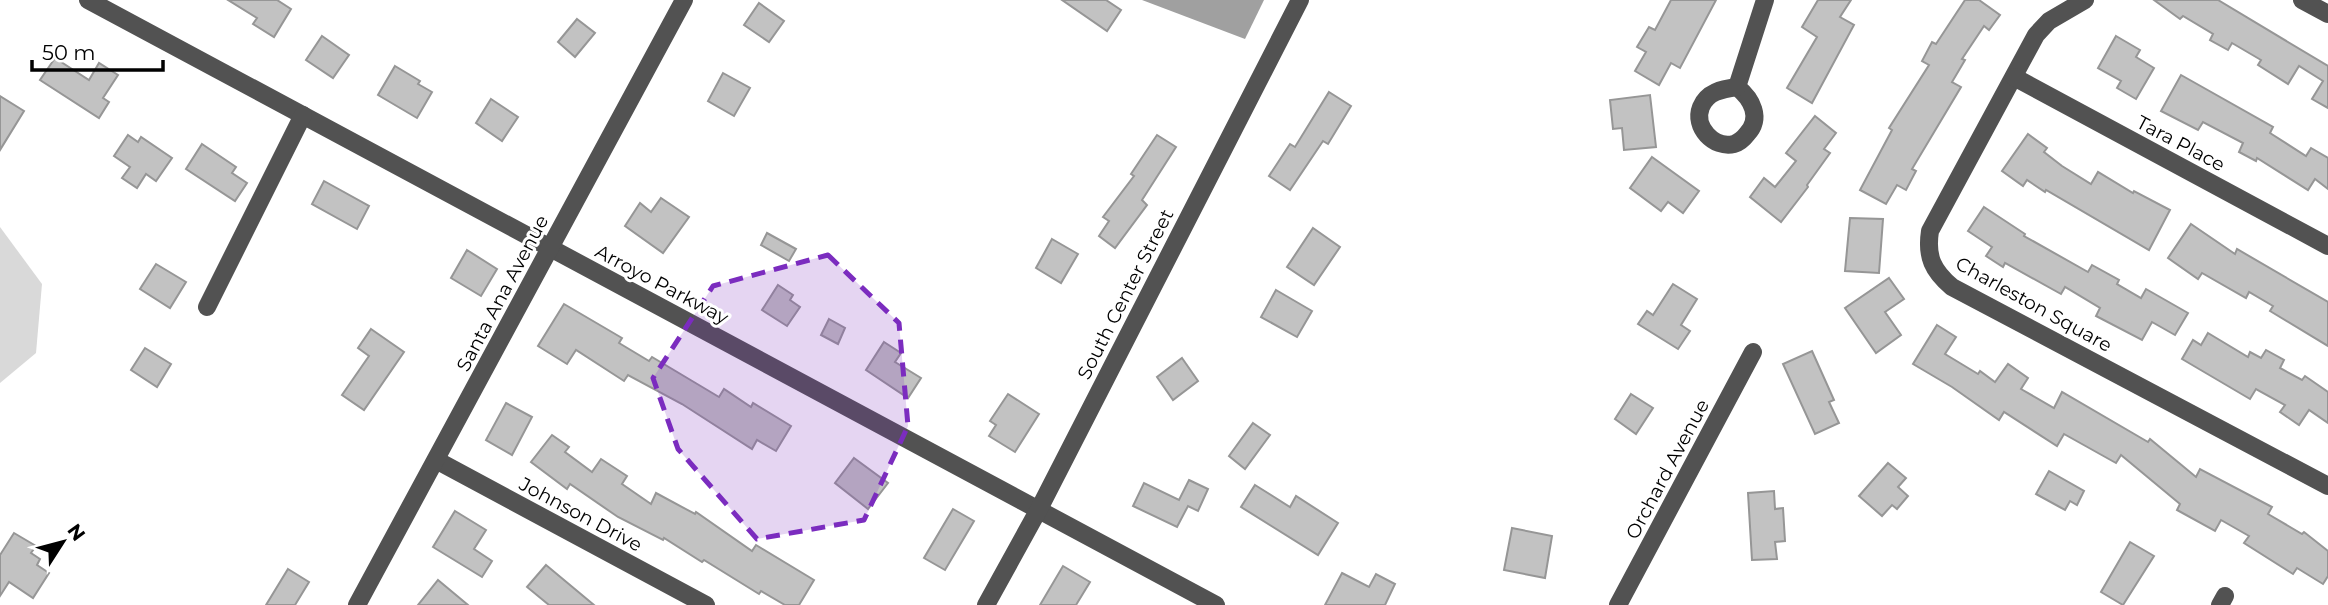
<svg xmlns="http://www.w3.org/2000/svg" width="2328" height="605" font-family="Montserrat,sans-serif">
	<style>
		.green { fill: #d9d9d9 }
		.water { fill: #a0a0a0 }
		.building { fill: #c2c2c2; stroke: #969696; stroke-width: 2 }
		.lines { fill: none; stroke-linecap: round; stroke-linejoin: round }
		.minor { stroke: #525252; stroke-width: 18 }
		.marked { fill: #7b2cbf; fill-opacity: 0.2; stroke: #7b2cbf; stroke-width: 5; stroke-dasharray: 14 9; stroke-linejoin: round }
		.labels { text-anchor: middle; stroke-width: 6; stroke-linejoin: round; paint-order: stroke }
		.street-label { font-size: 19px; fill: #000; stroke: #fff }
	</style>
	<rect width="100%" height="100%" fill="#fff"/>
	<!-- green -->
	<path class="green" d="M0 227 42 284 36 353 0 383Z"/>
	<!-- water -->
	<path class="water" d="M1142 0H1264L1245 39Z"/>
	<!-- building -->
	<g class="building">
		<path d="M228 0H277L291 9 274 37 253 24 257 18Z"/>
		<path d="M1062 0H1106L1121 10 1107 31Z"/>
		<path d="M1671 0H1716L1680 68 1671 63 1659 85 1635 71 1646 52 1637 47 1649 27 1655 30Z"/>
		<path d="M1818 0H1851L1840 17 1854 25 1812 103 1787 88 1817 37 1802 27Z"/>
		<path d="M1965 0H1979L2000 15 1989 30 1984 26 1962 59 1965 60 1952 82 1961 87 1912 169 1916 171 1906 190 1897 185 1886 204 1860 190 1892 130 1889 128 1929 65 1922 61 1932 42 1936 44Z"/>
		<path d="M2154 0H2218L2328 66V108L2312 99 2323 81 2299 66 2288 84 2258 65 2261 60 2232 43 2228 50 2210 40 2213 34 2183 16 2180 19Z"/>
		<path d="M759 3 784 21 769 42 744 25Z"/>
		<path d="M577 19 595 33 575 57 558 42Z"/>
		<path d="M322 36 349 55 333 78 306 60Z"/>
		<path d="M2116 36 2140 50 2136 57 2154 68 2136 99 2117 88 2121 81 2098 68Z"/>
		<path d="M55 58 89 80 99 63 118 75 103 98 109 102 99 118 40 80Z"/>
		<path d="M395 66 420 81 418 84 432 92 417 118 378 95Z"/>
		<path d="M723 73 750 88 734 116 708 101Z"/>
		<path d="M2181 75 2273 127 2270 133 2306 156 2311 148 2328 158V189L2315 179 2308 190 2257 158 2256 161 2239 152 2243 143 2203 122 2198 130 2161 111Z"/>
		<path d="M1329 92 1351 106 1328 144 1323 141 1290 190 1269 176 1290 144 1295 147Z"/>
		<path d="M1650 95 1656 147 1624 150 1622 128 1613 129 1610 100Z"/>
		<path d="M0 96 24 111 0 150Z"/>
		<path d="M491 99 518 117 502 141 476 123Z"/>
		<path d="M1815 116 1836 133 1824 149 1830 153 1807 185 1808 187 1781 222 1750 197 1764 178 1775 187 1796 161 1786 153Z"/>
		<path d="M2028 134 2047 148 2044 152 2062 166 2091 184 2098 172 2133 193 2134 191 2170 210 2149 250 2046 190 2045 192 2027 180 2023 186 2002 171Z"/>
		<path d="M128 135 138 142 141 137 172 158 156 181 146 174 137 188 122 178 130 167 114 156Z"/>
		<path d="M1157 135 1176 147 1142 200 1147 205 1115 248 1099 236 1109 221 1103 217 1134 176 1131 174Z"/>
		<path d="M202 144 236 167 232 173 247 183 235 201 186 169Z"/>
		<path d="M1652 157 1699 191 1683 213 1668 202 1661 211 1630 188Z"/>
		<path d="M324 181 369 206 357 229 312 204Z"/>
		<path d="M661 198 689 217 663 253 625 226 640 203 651 212Z"/>
		<path d="M1984 207 2025 234 2024 236 2088 272 2092 265 2119 280 2117 284 2141 298 2146 289 2188 313 2175 335 2152 322 2142 340 2096 316 2100 308 2065 287 2061 294 2005 263 2003 267 1986 256 1992 247 1968 231Z"/>
		<path d="M1850 218 1883 219 1879 273 1845 271Z"/>
		<path d="M2191 224 2235 254 2237 249 2328 302V346L2270 311 2273 306 2249 292 2246 298 2202 273 2198 279 2168 258Z"/>
		<path d="M1313 228 1340 247 1314 285 1287 267Z"/>
		<path d="M767 233 796 249 789 261 761 245Z"/>
		<path d="M1052 239 1078 254 1061 283 1036 268Z"/>
		<path d="M467 250 497 269 481 296 451 278Z"/>
		<path d="M156 264 186 282 170 308 140 289Z"/>
		<path d="M1889 278 1904 299 1885 312 1901 335 1876 353 1845 308Z"/>
		<path d="M1673 284 1697 299 1681 325 1690 331 1678 349 1638 324 1647 311 1653 315Z"/>
		<path d="M778 285 793 295 790 300 800 307 787 326 762 310Z"/>
		<path d="M1276 290 1312 311 1297 337 1261 317Z"/>
		<path d="M564 304 622 338 619 343 649 361 652 357 719 397 724 389 751 407 753 403 791 426 776 451 757 440 752 449 682 404 628 375 624 381 576 350 567 364 538 346Z"/>
		<path d="M829 319 845 328 838 344 821 335Z"/>
		<path d="M1937 325 1956 337 1945 354 1978 374 1980 371 1995 382 2008 364 2028 378 2021 389 2054 408 2062 392 2148 442 2150 439 2196 477 2200 469 2272 507 2268 514 2302 534 2304 532 2328 551V576L2323 584 2297 568 2293 574 2244 543 2249 536 2221 520 2215 531 2177 510 2180 504 2121 455 2116 463 2064 434 2057 446 2004 412 1999 420 1952 387 1913 364Z"/>
		<path d="M371 329 404 352 364 410 342 395 369 356 358 348Z"/>
		<path d="M2208 333 2248 357 2250 352 2261 358 2266 350 2284 360 2280 368 2302 380 2305 376 2328 392V423L2309 410 2299 425 2280 412 2285 405 2256 389 2250 399 2182 359 2193 340 2201 345Z"/>
		<path d="M884 342 901 353 895 362 921 378 908 398 866 370Z"/>
		<path d="M145 348 171 364 157 387 131 370Z"/>
		<path d="M1812 351 1834 400 1829 402 1839 423 1815 434 1783 364Z"/>
		<path d="M1182 358 1198 381 1173 400 1157 377Z"/>
		<path d="M1008 394 1039 414 1015 452 989 436 996 425 990 421Z"/>
		<path d="M1631 394 1653 408 1636 434 1615 419Z"/>
		<path d="M506 403 532 417 512 455 486 440Z"/>
		<path d="M1253 423 1270 435 1245 469 1229 456Z"/>
		<path d="M552 435 569 447 565 452 592 472 601 459 627 476 622 484 651 504 656 493 695 514 696 512 752 551 756 545 814 580 799 605H785L761 591 759 594 704 560 702 562 664 538 663 540 618 517 570 484 567 489 531 462Z"/>
		<path d="M854 458 888 483 868 509 835 483Z"/>
		<path d="M1888 463 1906 478 1898 487 1908 496 1897 509 1892 505 1882 516 1859 496Z"/>
		<path d="M2049 471 2084 491 2077 505 2070 501 2065 510 2036 494Z"/>
		<path d="M1189 480 1208 489 1198 511 1188 506 1177 527 1133 506 1144 483 1179 500Z"/>
		<path d="M1255 485 1290 507 1296 496 1338 523 1318 555 1241 507Z"/>
		<path d="M1774 491 1775 509 1783 508 1785 541 1775 542 1777 559 1752 560 1748 493Z"/>
		<path d="M953 509 974 521 945 570 924 558Z"/>
		<path d="M455 511 486 530 474 549 492 561 482 577 433 547Z"/>
		<path d="M1512 528 1552 536 1545 578 1504 570Z"/>
		<path d="M14 533 36 546 31 553 40 559 37 565 49 573 33 598 9 582 0 596V555Z"/>
		<path d="M2130 542 2154 556 2123 605 2101 592Z"/>
		<path d="M546 565 594 605H549L527 587Z"/>
		<path d="M1063 566 1090 582 1076 605H1040Z"/>
		<path d="M288 569 309 582 295 605H266Z"/>
		<path d="M1342 573 1369 587 1376 574 1395 584 1385 605H1325Z"/>
		<path d="M438 580 468 605H418Z"/>
	</g>
	<g class="lines">
		<!-- minor -->
		<g class="minor">
			<path d="M88 0 1216 605"/>
			<path d="M2085 0 2049 21 2036 35 1930 231C1926 257 1933 271 1952 287L2328 486"/>
			<path d="M2302 0 2328 14"/>
			<path d="M2014 77 2328 246"/>
			<path d="M1737 87C1752 99 1762 118 1747 134 1744 138 1740 142 1734 144 1714 149 1693 127 1701 107 1707 92 1722 89 1737 87Z"/>
			<path d="M1737 87 1765 0"/>
			<path d="M207 307 303 115"/>
			<path d="M436 460 706 605"/>
			<path d="M357 605 684 0"/>
			<path d="M986 605 1039 509 1300 0"/>
			<path d="M1618 605 1753 352"/>
			<path d="M2220 605 2225 596"/>
		</g>
	</g>
	<!-- marked area -->
	<path class="marked" d="M828 255 899 323 908 426 864 520 757 539 678 449 653 378 713 286Z"/>
	<g class="labels">
		<!-- street labels -->
		<g class="street-label">
			<text transform="translate(2181 143) rotate(28)" y="7">Tara Place</text>
			<text transform="translate(662 284) rotate(28)" y="7">Arroyo Parkway</text>
			<text transform="translate(502 293) rotate(-62)" y="7">Santa Ana Avenue</text>
			<text transform="translate(1125 294) rotate(-63)" y="7">South Center Street</text>
			<text transform="translate(2034 304) rotate(29)" y="7">Charleston Square</text>
			<text transform="translate(1667 469) rotate(-62)" y="7">Orchard Avenue</text>
			<text transform="translate(581 514) rotate(28)" y="7">Johnson Drive</text>
		</g>
	</g>
	<!-- north arrow -->
	<g transform="translate(63 542) rotate(54)" stroke="#ffffff" stroke-width="5" paint-order="stroke">
	<path d="M0-5L12 26L0 18L-12 26Z" fill="#000000"/>
	<text y="-10" font-size="19" font-weight="bold" text-anchor="middle" fill="#000000">N</text>
	</g>
	<!-- scale -->
	<path d="M32 60v10h131v-10" fill="none" stroke="#000000" stroke-width="3.5"/>
	<text x="42" y="60" font-size="21" fill="#000000" stroke="#ffffff" stroke-width="5" paint-order="stroke">50 m</text>
</svg>
